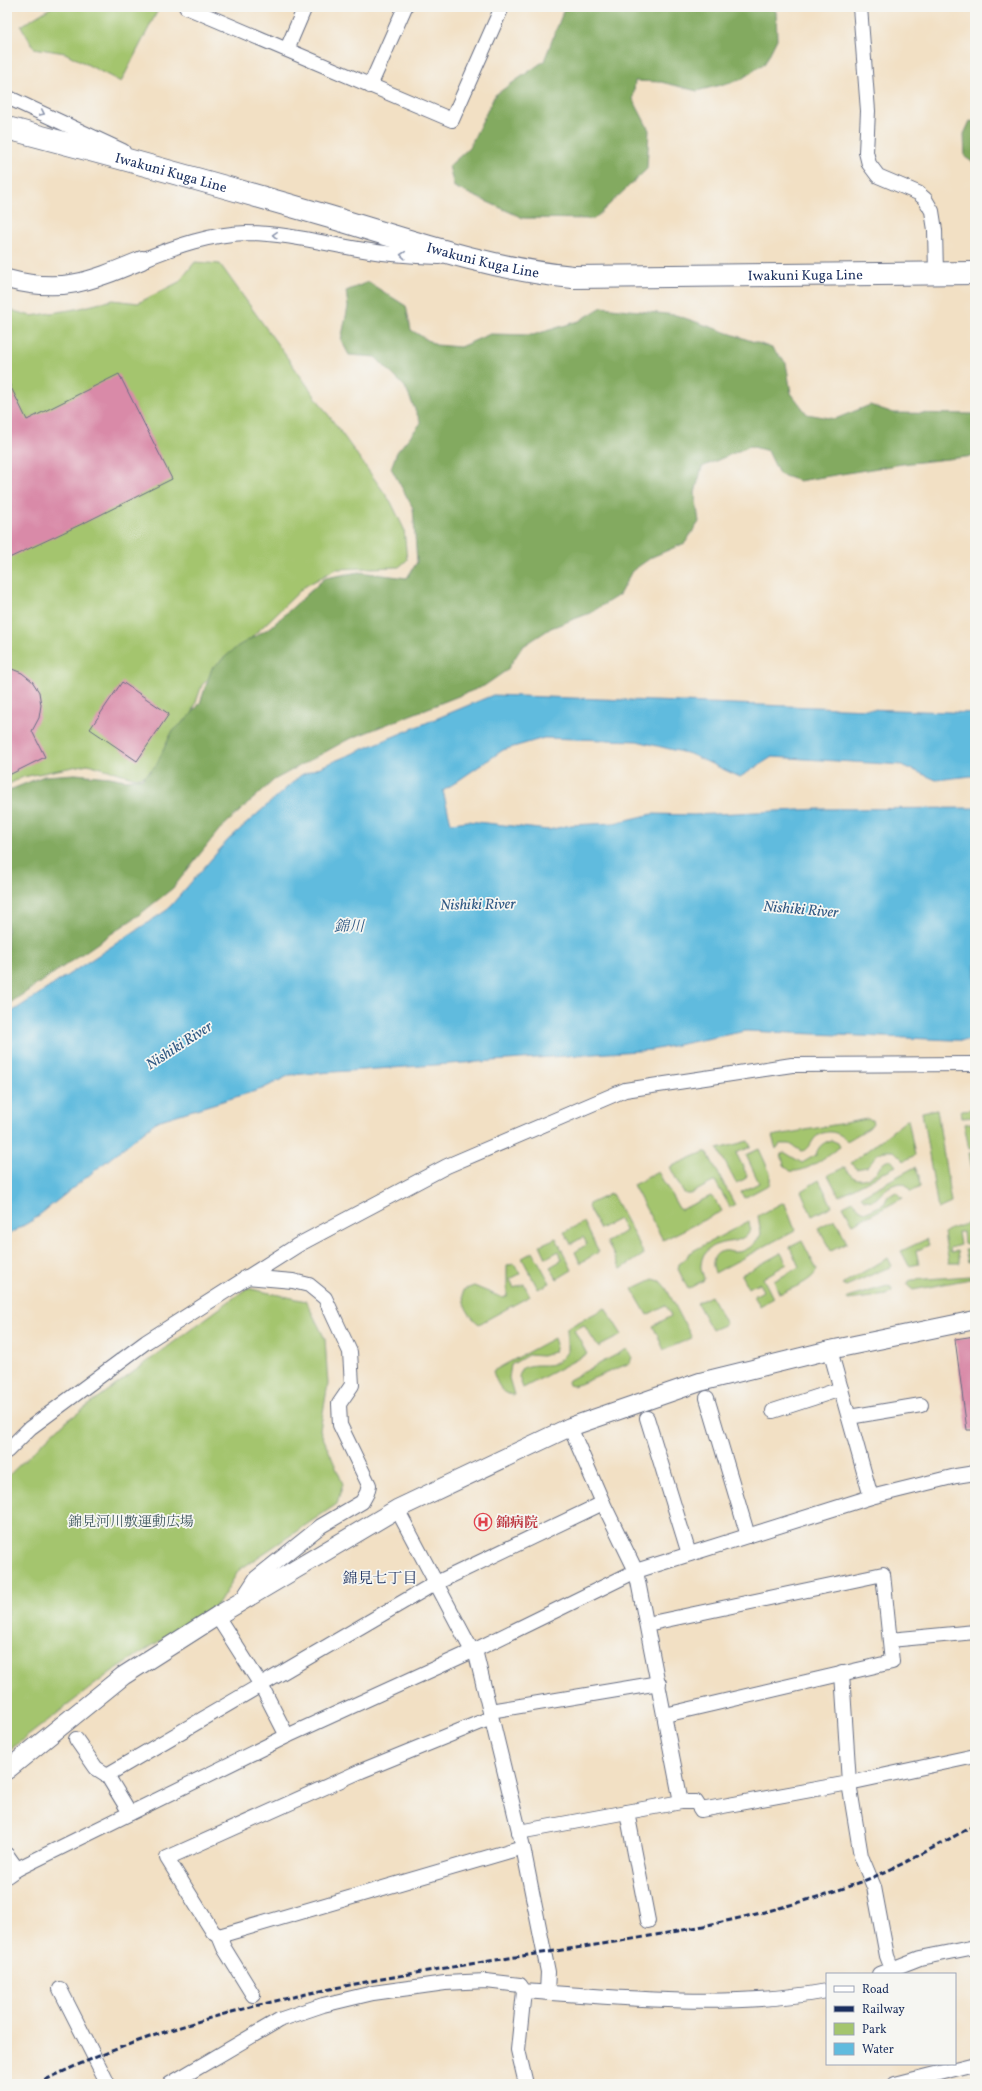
<svg xmlns="http://www.w3.org/2000/svg" width="982" height="2091" font-family="Vollkorn,'Noto Serif JP',serif">
	<style>
		.green { fill: #a4c56e; stroke: #607a66 }
		.forest { fill: #83aa61; stroke: #4f6c60 }
		.water { fill: #60bbde; stroke: #3e759e }
		.building { fill: #d98aa8 }
		.lines { fill: none; stroke-linecap: round; stroke-linejoin: round }
		.minor-casing { stroke: #666d82; stroke-width: 16 }
		.tertiary-casing { stroke: #666d82; stroke-width: 20 }
		.primary-casing { stroke: #666d82; stroke-width: 24 }
		.minor { stroke: #fff; stroke-width: 14 }
		.tertiary { stroke: #fff; stroke-width: 18 }
		.primary { stroke: #fff; stroke-width: 22 }
		.rail { stroke: #1b2f5e; stroke-width: 3; stroke-dasharray: 6 3; stroke-linecap: butt }
		.oneway { stroke: #8d97ae }
		.labels { text-anchor: middle; stroke-width: 3.5; stroke-linejoin: round; paint-order: stroke }
		.street-label { font-size: 14px; fill: #1b2f5e; stroke: #f6f6f2 }
		.park-label { font-size: 14px; fill: #445c63; stroke: #f6f6f2 }
		.health-label { font-size: 14px; font-weight: bold; fill: #be3a42; stroke: #f6f6f2; text-anchor: start }
		.water-label { font-size: 15px; font-style: italic; fill: #305984; stroke: #f6f6f2 }
		.neighbourhood-label { font-size: 15px; fill: #1b2f5e; stroke: #f6f6f2 }
	</style>
	<rect width="100%" height="100%" fill="#f6f6f2"/>
	<filter id="ink" filterUnits="userSpaceOnUse"><feTurbulence type="fractalNoise" baseFrequency=".025" numOctaves="2"/><feDisplacementMap in="SourceGraphic" scale="8" xChannelSelector="R" yChannelSelector="G"/><feConvolveMatrix kernelMatrix="1 2 1 2 8 2 1 2 1" color-interpolation-filters="sRGB"/></filter>
	<filter id="wash" filterUnits="userSpaceOnUse"><feTurbulence type="fractalNoise" baseFrequency=".012" numOctaves="4" result="noise"/><feDisplacementMap in="SourceGraphic" scale="16" xChannelSelector="R" yChannelSelector="G"/><feGaussianBlur stdDeviation="0.9" result="paint"/><feColorMatrix in="noise" values="0 0 0 0 0 0 0 0 0 0 0 0 0 0 0 0 0 1.4 0 .05"/><feComposite in="paint" operator="in"/></filter>
	<g filter="url(#wash)">
		<rect width="100%" height="100%" fill="#f2e0c4"/>
		<!-- green -->
		<g class="green">
			<path d="M52 7H156L159 8 121 82 65 53 34 48 21 26Z"/>
			<path d="M195 262 220 264 391 502 404 529 407 560 399 567 336 569 304 587 202 685 192 714 184 730 150 774 136 778 88 764 23 777 7 785V309L31 316 76 309 113 300 138 303 179 282Z"/>
			<path d="M937 1109 951 1203 938 1209 922 1112Z"/>
			<path d="M975 1109V1117L962 1118 961 1110Z"/>
			<path d="M867 1119 872 1120 873 1123 869 1128 847 1141C840 1132 826 1128 816 1137 810 1142 811 1150 801 1151L790 1144H780L776 1149 772 1136Z"/>
			<path d="M908 1119 915 1155 904 1161 894 1151C873 1150 879 1156 867 1167L856 1169 851 1163Z"/>
			<path d="M971 1123 974 1127 975 1148 969 1149 964 1124Z"/>
			<path d="M831 1140 838 1143 840 1147C825 1156 808 1173 790 1171L784 1165 781 1154 784 1152 802 1163 816 1155C818 1146 823 1143 831 1140Z"/>
			<path d="M748 1141 751 1147 736 1153 747 1175 745 1179 736 1183 718 1149Z"/>
			<path d="M759 1149 770 1173V1184L744 1198 741 1192 759 1183 746 1155Z"/>
			<path d="M704 1152H707L735 1205 730 1207 715 1181 690 1194H686L683 1192 670 1167Z"/>
			<path d="M969 1153H975V1189Z"/>
			<path d="M890 1159 896 1166 839 1196 828 1175 845 1167C851 1180 861 1183 874 1174 882 1169 878 1162 890 1159Z"/>
			<path d="M915 1167 919 1176 920 1187 911 1192 905 1184 900 1183C895 1184 889 1186 885 1190 878 1196 875 1204 863 1199L861 1196Z"/>
			<path d="M658 1172 680 1210 711 1196 717 1202 722 1211 663 1240 633 1185Z"/>
			<path d="M819 1180 832 1206 812 1216 801 1191Z"/>
			<path d="M897 1192 903 1198 853 1224 843 1206 853 1201 862 1211 867 1212 884 1204 888 1196Z"/>
			<path d="M610 1194H612L642 1250 643 1255 621 1269 607 1242 624 1232 625 1230 619 1219 600 1229 588 1207 589 1204Z"/>
			<path d="M782 1203 785 1204 795 1230 715 1273C711 1264 712 1253 724 1251 727 1250 731 1252 733 1252 746 1253 755 1245 761 1234L758 1216Z"/>
			<path d="M835 1219 847 1243 831 1251 818 1228Z"/>
			<path d="M749 1221 750 1229C743 1251 704 1232 701 1265 700 1270 704 1275 704 1280L688 1289 678 1269 679 1264 686 1259 689 1253Z"/>
			<path d="M975 1221V1243L964 1244 963 1232H958L960 1245 950 1248 951 1252 958 1251 960 1263H949L944 1233 950 1229Z"/>
			<path d="M584 1222 599 1252 580 1263 575 1252 587 1244 583 1237 571 1244 564 1232Z"/>
			<path d="M556 1238 572 1270 557 1279 550 1267 562 1260 559 1251 546 1258 540 1245Z"/>
			<path d="M927 1239 929 1245 916 1251 919 1264 909 1266 901 1251Z"/>
			<path d="M802 1241 817 1270C812 1282 792 1288 782 1293H779L774 1281 799 1267 790 1247Z"/>
			<path d="M975 1249V1261L968 1262 965 1250Z"/>
			<path d="M533 1252 550 1283 538 1289 522 1258Z"/>
			<path d="M781 1253 787 1264 763 1278 773 1298 760 1306 754 1296 763 1291 759 1283 748 1288 741 1275Z"/>
			<path d="M888 1258 892 1266 846 1286 842 1284Z"/>
			<path d="M513 1264 515 1265 520 1274 510 1279 514 1288 524 1284 530 1296 479 1324C468 1315 462 1304 463 1290L474 1286 503 1298 507 1296V1266Z"/>
			<path d="M970 1276 975 1278 913 1290 907 1285 908 1281 912 1280Z"/>
			<path d="M653 1279 660 1281 666 1288 692 1338 664 1350 653 1326 671 1316 666 1305 647 1315 632 1289Z"/>
			<path d="M887 1286 891 1287 892 1291 887 1295 848 1300 847 1298Z"/>
			<path d="M247 1288 306 1301 325 1339 328 1384 320 1430 343 1484 337 1504 239 1570 219 1603 111 1672 7 1752V1477L59 1427Z"/>
			<path d="M711 1296 726 1324 712 1330 697 1303Z"/>
			<path d="M605 1308 622 1335 598 1347 584 1325 574 1330 587 1354 523 1388 519 1377 521 1369C540 1359 552 1374 567 1352V1328Z"/>
			<path d="M554 1338 556 1344 554 1352 542 1356 528 1355 511 1365 509 1378 514 1395C502 1395 496 1382 493 1371Z"/>
			<path d="M627 1349 632 1357 630 1363 580 1384 573 1386 569 1385 568 1382 569 1380Z"/>
		</g>
		<!-- forest -->
		<g class="forest">
			<path d="M565 7H769L776 11 777 39 765 63 740 80 697 91 661 82 635 81 633 99 649 130 647 169 594 219 523 218 454 187 449 166 469 148 495 95 544 61Z"/>
			<path d="M970 121 975 122V164L965 157 964 134Z"/>
			<path d="M368 282 406 306 411 330 436 345 460 347 490 334 533 335 579 321 602 307 676 315 772 348 786 363 791 393 807 414 835 419 870 405 894 413 975 414V456L902 464 799 481 779 474 768 451 750 446 702 467 695 493 699 522 685 543 652 557 632 571 619 595 590 613 551 628 522 647 507 670 484 686 347 740 274 780 219 830 173 888 139 915 7 1005V794L12 789 44 776 75 774 110 777 126 780 143 778 156 765 172 732 190 716 200 703 212 668 238 646 271 627 325 578 359 572 407 578 417 562 413 508 391 468 397 452 421 423 405 387 375 357 349 355 341 340 348 307 346 291Z"/>
		</g>
		<!-- water -->
		<path class="water" d="M493 695 975 713V776H971L936 780 902 765 772 757 740 777 690 754 637 741 544 738 503 750 443 791 451 823 468 821 548 830 571 825 614 823 652 814 693 815 820 809 975 808V1041L746 1031 652 1050 290 1075 262 1089 157 1121 33 1220 7 1235V1015L167 910 228 840 301 775Z"/>
		<g id="blocks">
			<!-- building -->
			<g class="building">
				<path d="M119 374 172 479 86 522 7 559V379L27 420Z"/>
				<path d="M7 667 22 673 32 681 39 692 41 705 39 718 32 731 45 757 7 776Z"/>
				<path d="M122 682 169 714 137 761 90 729Z"/>
				<path d="M975 1336V1430H967L955 1339Z"/>
			</g>
		</g>
	</g>
	<g filter="url(#ink)">
		<use href="#blocks" fill-opacity="0" stroke="#666d82" stroke-width="1"/>
		<g class="lines">
			<defs>
				<g id="minor">
					<path d="M186 7 452 120 502 7"/>
					<path d="M860 7 868 111 866 152 869 164 878 176 918 193 925 199 932 211 935 230 936 273"/>
					<path d="M287 49 305 7"/>
					<path d="M370 86 405 7"/>
					<path d="M7 97 123 151"/>
					<path d="M142 260C176 246 210 234 247 233 289 233 329 245 370 251 393 255 416 256 439 257"/>
					<path d="M830 1350 871 1497"/>
					<path d="M707 1398 748 1536"/>
					<path d="M773 1411 841 1389"/>
					<path d="M849 1417 921 1405"/>
					<path d="M647 1418 689 1554"/>
					<path d="M570 1427 603 1503 636 1571 681 1802"/>
					<path d="M7 1451 30 1428 146 1342 298 1245 447 1166 625 1090 792 1065 975 1064"/>
					<path d="M397 1509 472 1651"/>
					<path d="M241 1601 256 1578 321 1526 362 1502 367 1493 369 1485 340 1425 339 1404 352 1385 350 1352 325 1298 309 1285 293 1281 246 1277"/>
					<path d="M217 1616 261 1685 287 1736"/>
					<path d="M647 1624 883 1574 892 1662 665 1715"/>
					<path d="M890 1640 975 1632"/>
					<path d="M475 1650 523 1847 548 1972 547 1992"/>
					<path d="M842 1673 849 1783 861 1856 874 1887 887 1956 892 1969"/>
					<path d="M490 1711 659 1683"/>
					<path d="M76 1739 96 1768 107 1775"/>
					<path d="M627 1812 648 1921"/>
					<path d="M130 1813 107 1775 432 1585 603 1503"/>
					<path d="M519 1832 681 1802H696L701 1810 849 1783 975 1756"/>
					<path d="M7 1855 17 1869"/>
					<path d="M7 1876 17 1869 287 1736 475 1650 636 1571 871 1497 956 1476 975 1473"/>
					<path d="M219 1936 523 1847"/>
					<path d="M879 1974 920 1958 975 1947"/>
					<path d="M60 1989 108 2084"/>
					<path d="M524 1991 518 2050 526 2084"/>
					<path d="M253 1995 224 1948 219 1936 213 1932 167 1858 361 1771 491 1718"/>
					<path d="M170 2084 279 2020 323 2005 373 1993 445 1983 486 1981 520 1985 524 1991C624 1998 728 2009 827 1991"/>
					<path d="M895 2084 975 2064"/>
				</g>
				<g id="tertiary">
					<path d="M7 279C62 294 91 281 142 260"/>
					<path d="M7 1770 123 1676 217 1616 397 1509 570 1427 700 1382 830 1350 975 1320"/>
				</g>
				<g id="primary">
					<path id="s1" d="M7 128C115 156 223 186 330 217 410 241 490 269 573 277L975 273"/>
				</g>
			</defs>
			<!-- minor casing -->
			<use href="#minor" class="minor-casing"/>
			<!-- tertiary casing -->
			<use href="#tertiary" class="tertiary-casing"/>
			<!-- primary casing -->
			<use href="#primary" class="primary-casing"/>
			<!-- minor -->
			<use href="#minor" class="minor"/>
			<!-- tertiary -->
			<use href="#tertiary" class="tertiary"/>
			<!-- primary -->
			<use href="#primary" class="primary"/>
			<!-- rail -->
			<path class="rail" d="M37 2084C191 2007 366 1980 535 1954 645 1938 756 1921 861 1882 900 1867 938 1845 975 1825"/>
		</g>
		<!-- one-way arrows -->
		<defs><path id="oneway-chevron" d="M-2-3.5L2.5 0L-2 3.5" fill="none" stroke-width="1.6" stroke-linecap="round" stroke-linejoin="round"/></defs>
		<g class="oneway">
			<use href="#oneway-chevron" transform="translate(42 113) rotate(25)"/>
			<use href="#oneway-chevron" transform="translate(275 235) rotate(-177)"/>
			<use href="#oneway-chevron" transform="translate(403 255) rotate(-175)"/>
		</g>
	</g>
	<!-- icons -->
	<defs>
		<symbol id="hospital-ring" viewBox="-11 -11 22 22"><circle r="9.5" fill="#f6f6f2" stroke="#e0444e" stroke-width="1.5"/><path d="M-5-5h3v3.5h4V-5h3V5h-3V1.5h-4V5h-3Z" fill="#e0444e"/></symbol>
	</defs>
	<g fill-rule="evenodd">
		<use href="#hospital-ring" x="473" y="1512" width="20" height="20"/>
	</g>
	<g class="labels">
		<!-- street labels -->
		<g class="street-label">
			<text dy="5" stroke="none"><textPath href="#s1" startOffset="170">Iwakuni Kuga Line</textPath></text>
			<text dy="5" stroke="none"><textPath href="#s1" startOffset="494">Iwakuni Kuga Line</textPath></text>
			<text dy="5" stroke="none"><textPath href="#s1" startOffset="818">Iwakuni Kuga Line</textPath></text>
		</g>
		<!-- park labels -->
		<g class="park-label">
			<text x="131" y="1526">錦見河川敷運動広場</text>
		</g>
		<!-- health labels -->
		<g class="health-label">
			<text x="496" y="1527">錦病院</text>
		</g>
		<!-- water labels -->
		<g class="water-label">
			<text transform="translate(478 904) rotate(-1)" y="5">Nishiki River</text>
			<text transform="translate(801 909) rotate(5)" y="5">Nishiki River</text>
			<text x="349" y="931">錦川</text>
			<text transform="translate(179 1045) rotate(-33)" y="5">Nishiki River</text>
		</g>
		<!-- neighbourhood labels -->
		<g class="neighbourhood-label">
			<text x="380" y="1583">錦見七丁目</text>
		</g>
	</g>
	<!-- margin -->
	<rect width="982" height="2091" fill="none" stroke="#f6f6f2" stroke-width="24"/>
	<!-- legend -->
	<rect x="826" y="1973" width="130" height="92" fill="#f6f6f2" stroke="#9ea6b7"/>
	<rect x="834" y="1986" width="20" height="6" fill="#ffffff" stroke="#9ea6b7"/>
	<text x="862" y="1993" font-size="12" fill="#1b2f5e">Road</text>
	<rect x="834" y="2006" width="20" height="6" fill="#1b2f5e" stroke="#9ea6b7"/>
	<text x="862" y="2013" font-size="12" fill="#1b2f5e">Railway</text>
	<rect x="834" y="2023" width="20" height="12" fill="#a4c56e" stroke="#9ea6b7"/>
	<text x="862" y="2033" font-size="12" fill="#1b2f5e">Park</text>
	<rect x="834" y="2043" width="20" height="12" fill="#60bbde" stroke="#9ea6b7"/>
	<text x="862" y="2053" font-size="12" fill="#1b2f5e">Water</text>
</svg>
